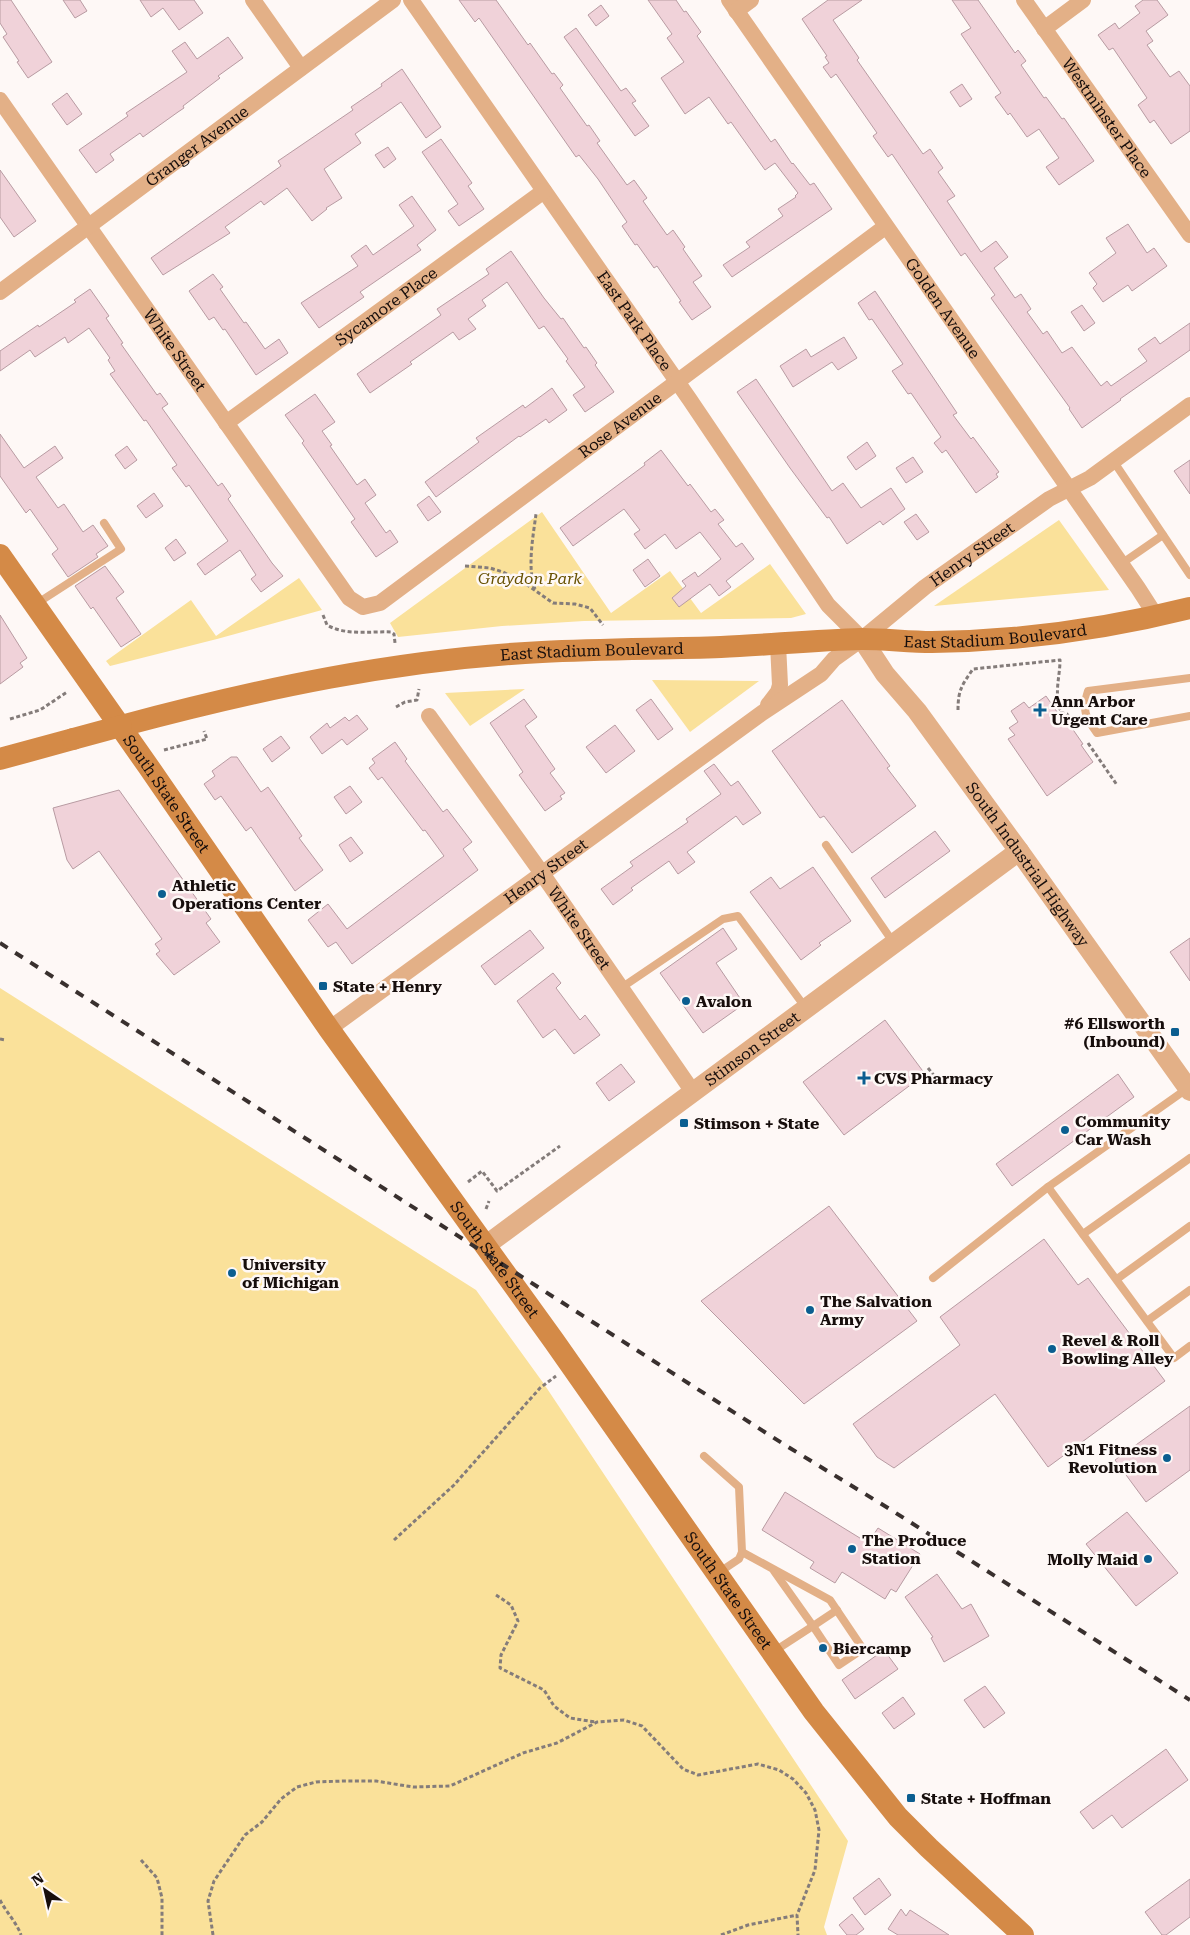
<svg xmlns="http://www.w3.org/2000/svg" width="1190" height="1935" font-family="'Roboto Serif',serif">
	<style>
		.green { fill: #fae19a }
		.building { fill: #f0d2d9; stroke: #b89ba2 }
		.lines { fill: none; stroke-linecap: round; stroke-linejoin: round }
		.path { stroke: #847c7a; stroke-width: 3; stroke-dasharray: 4 2.5; stroke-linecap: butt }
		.service { stroke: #e3b087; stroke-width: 8 }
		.minor { stroke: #e3b087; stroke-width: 16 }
		.tertiary { stroke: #e3b087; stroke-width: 20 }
		.secondary { stroke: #d48a47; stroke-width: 22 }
		.rail { stroke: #39302e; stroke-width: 4; stroke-dasharray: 9 9; stroke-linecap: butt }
		.secondary-bridge { stroke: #d48a47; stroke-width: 22 }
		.poi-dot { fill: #0b5e90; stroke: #fef8f6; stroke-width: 2 }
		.labels { text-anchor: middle; stroke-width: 5; stroke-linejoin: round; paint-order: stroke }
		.street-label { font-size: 16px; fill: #170e0c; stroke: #fef8f6 }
		.park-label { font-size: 16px; font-style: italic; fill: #685203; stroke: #fef8f6 }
		.poi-label { font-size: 16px; font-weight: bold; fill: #170e0c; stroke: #fef8f6; text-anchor: start }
	</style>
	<rect width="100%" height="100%" fill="#fef8f6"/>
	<!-- green -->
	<g class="green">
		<path d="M542 512 611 613 670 571 701 613 770 564 806 614 791 618 584 621 502 626 398 637 390 623Z"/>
		<path d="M1059 520 1109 590 934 606Z"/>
		<path d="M299 578 322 610 217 639 110 666 106 661 191 600 216 636Z"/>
		<path d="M652 680 759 681 690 732Z"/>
		<path d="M525 689 470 726 445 693Z"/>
		<path d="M0 988 476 1290 544 1384 848 1841 824 1927 827 1935H0Z"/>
	</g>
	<!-- building -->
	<g class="building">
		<path d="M0 0H11L52 62 28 78 17 62 19 61 3 37 7 34 0 23Z"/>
		<path d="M63 0H80L87 11 75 18Z"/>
		<path d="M140 0H194L203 13 179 30 163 8 151 17Z"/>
		<path d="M459 0H496L528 45 530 43 552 74 554 73 563 85 560 88 587 126 589 125 600 141 597 143 627 185 634 180 647 198 643 201 667 235 673 230 685 247 683 249 702 276 693 282 711 307 692 320 679 302 681 301 657 266 654 268 637 244 635 245 622 226 627 222 598 179 579 155 576 157 479 18 475 22Z"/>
		<path d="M648 0H676L684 12 686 11 701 32 697 36 771 142 775 139 792 164 793 163 810 185 814 183 832 209 732 277 723 265 750 247 746 242 783 216 778 209 796 197 795 196 798 193 775 163 765 170 731 122 728 124 709 97 685 114 661 78 684 62 667 38 672 34Z"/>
		<path d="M828 0H862L833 20 859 58 857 60 923 154 930 149 943 168 938 172 955 196 947 201 981 252 996 241 1008 257 994 268 1015 298 1021 294 1031 309 1027 312 1043 334 1047 331 1062 353 1072 347 1101 386 1107 381 1111 386 1147 361 1138 349 1155 337 1160 344 1190 323V350L1120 399 1121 400 1082 428 1069 409 1070 408 991 298 995 295 965 253 961 256 892 154 888 157 873 136 877 133 836 74 831 78 823 67 829 63 825 57 827 56 802 19Z"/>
		<path d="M952 0H978L1015 53 1018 50 1026 61 1021 65 1044 98 1046 97 1062 119 1064 118 1094 161 1059 185 1046 167 1059 158 1039 129 1027 137 1010 113 1008 115 995 97 1001 93 961 34 971 28Z"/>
		<path d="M1143 0H1157L1168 15 1146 31 1153 41 1147 45 1170 77 1179 71 1190 86V131L1171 144 1154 120 1150 123 1138 105 1147 98 1113 48 1109 50 1098 35 1115 23 1119 29 1140 13 1135 6Z"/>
		<path d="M601 5 609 16 596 26 588 15Z"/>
		<path d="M576 28 621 91 626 88 636 101 632 103 649 126 635 136 564 37Z"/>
		<path d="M228 37 243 58 218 76 220 78 183 106 184 108 178 112 143 137 140 133 110 154 114 160 96 173 79 150 128 116 126 113 187 72 172 51 185 42 197 59Z"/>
		<path d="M402 69 441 127 426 138 401 102 355 134 361 143 324 169 342 198 326 208 327 209 312 221 287 188 264 205 261 201 225 227 230 233 163 275 151 258 281 166 278 161 353 110 351 107 382 86 381 84Z"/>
		<path d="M962 84 972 99 960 107 950 92Z"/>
		<path d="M67 93 82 114 67 125 52 104Z"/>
		<path d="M441 139 472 183 468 186 484 209 459 226 448 211 458 204 422 152Z"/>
		<path d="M388 147 396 159 384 168 375 155Z"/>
		<path d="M0 170 36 221 14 237 0 217Z"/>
		<path d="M412 196 436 230 417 245 421 250 360 292 364 297 319 328 301 303 358 266 351 256 366 245 373 255 414 226 399 205Z"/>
		<path d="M1128 224 1147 253 1154 248 1167 266 1132 291 1128 285 1103 302 1093 288 1097 284 1089 273 1116 253 1106 238Z"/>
		<path d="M511 251 544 298 561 319 563 318 584 348 586 347 597 363 595 365 614 392 585 412 573 395 585 387 566 361 568 359 544 326 539 329 507 282 482 300 486 306 468 319 476 329 459 340 453 332 410 362 412 364 370 393 357 374 441 315 437 309 489 274 486 269Z"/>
		<path d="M213 274 223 287 220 289 244 323 246 322 265 349 279 339 288 353 256 375 225 329 223 330 214 317 209 320 189 291Z"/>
		<path d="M90 289 109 316 106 318 123 343 121 344 157 395 160 393 168 404 162 408 218 486 222 483 231 496 228 499 272 563 283 576 261 592 251 579 256 575 240 550 205 575 197 564 228 541 189 485 186 487 172 468 177 465 146 420 144 421 110 374 115 371 108 360 110 358 89 328 68 343 65 337 35 357 30 350 0 371V351L38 325 39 327 76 302 74 300Z"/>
		<path d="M875 291 957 413 953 415 971 439 973 437 999 472 996 474 998 477 976 493 946 450 942 453 934 443 941 437 911 393 908 394 892 371 903 364 872 319 869 320 858 303Z"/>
		<path d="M1082 305 1095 323 1084 331 1071 312Z"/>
		<path d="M844 337 857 358 838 370 832 362 793 387 780 366 806 349 811 357Z"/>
		<path d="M756 379 832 491 843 483 861 508 891 488 905 509 883 525 880 521 847 544 829 517 827 518 790 468 737 392Z"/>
		<path d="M552 388 567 410 549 423 546 419 520 437 519 436 436 497 425 482 479 442 476 438 523 405 525 408Z"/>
		<path d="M315 394 335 422 322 431 332 445 330 446 357 485 365 479 376 495 365 503 386 533 390 530 398 542 376 557 351 522 355 519 302 443 304 441 285 415Z"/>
		<path d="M0 434 24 468 55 446 63 458 36 477 58 508 64 504 83 532 93 525 108 546 96 554 98 557 68 577 52 554 58 549 30 509 26 513 0 476Z"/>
		<path d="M867 442 876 456 856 470 847 457Z"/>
		<path d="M127 446 137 460 125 469 115 455Z"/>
		<path d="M661 450 688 486 690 484 711 512 715 509 724 520 718 524 736 547 742 543 754 559 726 581 731 587 719 596 710 584 679 607 672 598 686 586 682 581 695 572 698 577 721 559 700 532 676 549 665 534 645 549 634 534 640 530 624 509 573 546 560 528 645 465 644 463Z"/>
		<path d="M913 457 923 472 906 483 896 468Z"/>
		<path d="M1190 460V494L1174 471Z"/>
		<path d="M154 493 163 506 146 518 137 506Z"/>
		<path d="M429 496 441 512 428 521 417 505Z"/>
		<path d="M916 514 929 532 917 540 904 522Z"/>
		<path d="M176 539 186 553 174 561 165 548Z"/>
		<path d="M648 559 660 576 645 587 633 570Z"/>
		<path d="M105 566 124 592 116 598 141 634 121 647 93 607 91 609 75 586Z"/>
		<path d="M0 615 27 658 20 663 23 667 0 684Z"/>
		<path d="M1046 696 1064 722 1067 721 1083 744 1081 745 1093 762 1047 796 1008 739 1015 735 1009 728 1018 722 1011 711 1024 702 1029 708Z"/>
		<path d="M524 699 537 717 525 726 555 769 550 773 565 793 560 796 562 799 545 811 519 775 523 772 490 723Z"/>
		<path d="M651 699 673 729 658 740 636 710Z"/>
		<path d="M842 700 890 766 887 768 916 806 852 853 824 816 820 818 772 751Z"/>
		<path d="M357 715 368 729 347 745 342 739 322 754 310 737 327 723 330 728 345 717 349 721Z"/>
		<path d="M615 725 635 751 606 773 586 747Z"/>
		<path d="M281 736 290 748 272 762 263 749Z"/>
		<path d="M395 742 407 759 405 761 443 812 447 809 472 842 463 849 478 870 352 964 336 942 328 947 308 920 328 904 347 929 444 856 425 830 423 831 382 777 378 780 369 768 375 763 372 759Z"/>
		<path d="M231 757H237L261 792 268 787 302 836 299 838 323 870 295 891 251 827 246 831 221 796 215 800 204 784 215 776 212 771Z"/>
		<path d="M714 764 731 786 738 781 761 813 743 825 736 816 687 852 695 862 678 874 669 861 631 888 633 890 613 905 601 889 633 866 630 862 688 822 686 819 721 794 704 771Z"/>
		<path d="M350 786 362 802 346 814 334 797Z"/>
		<path d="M119 790 211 919 206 923 220 942 174 975 156 954 160 951 155 944 162 939 99 851 73 869 67 860 53 808Z"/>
		<path d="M935 831 950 851 885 898 871 878Z"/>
		<path d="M351 837 363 853 350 862 339 845Z"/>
		<path d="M813 867 851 921 819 943 821 945 801 960 750 892 771 877 780 889Z"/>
		<path d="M723 928 737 949 716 963 744 1004 703 1033 660 973Z"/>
		<path d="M530 930 544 948 495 985 481 966Z"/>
		<path d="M1190 938V981L1170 952Z"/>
		<path d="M553 973 561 983 556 988 580 1020 585 1015 600 1035 574 1054 555 1029 543 1038 517 1001Z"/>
		<path d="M885 1020 925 1074 844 1135 803 1082Z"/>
		<path d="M621 1064 635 1082 609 1101 596 1083Z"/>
		<path d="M1118 1074 1134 1097 1012 1186 996 1164Z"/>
		<path d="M829 1206 917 1321 804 1404 701 1301Z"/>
		<path d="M1044 1239 1078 1285 1088 1278 1165 1381 1048 1467 995 1394 894 1468 877 1457 853 1424 960 1345 940 1317Z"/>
		<path d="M1190 1406V1470L1146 1502 1115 1460Z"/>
		<path d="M785 1492 868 1543 878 1528 920 1554 896 1592 891 1589 885 1599 842 1572 835 1583 810 1568 814 1562 762 1530Z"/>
		<path d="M1127 1512 1178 1573 1136 1606 1086 1544Z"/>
		<path d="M937 1574 962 1609 971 1604 989 1636 944 1662 931 1638 933 1637 905 1597Z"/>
		<path d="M884 1650 898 1669 855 1699 842 1680Z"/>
		<path d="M985 1686 1005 1713 984 1728 964 1700Z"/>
		<path d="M903 1697 915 1714 894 1729 882 1713Z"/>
		<path d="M1166 1749 1188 1780 1122 1828 1112 1815 1093 1829 1080 1812Z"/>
		<path d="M879 1878 891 1895 865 1915 853 1898Z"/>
		<path d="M1190 1879V1917L1166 1935H1162L1145 1912Z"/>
		<path d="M901 1909 906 1916 910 1910 949 1935H898L888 1929Z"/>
		<path d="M852 1914 864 1929 856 1935H847L839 1925Z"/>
	</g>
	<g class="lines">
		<!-- path -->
		<g class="path">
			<path d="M465 566 490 568 503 572 526 584 553 603 575 604 590 608 603 625"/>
			<path d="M535 589C527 568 533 537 536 514"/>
			<path d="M323 615 327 625C346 636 371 631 391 632L394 634 395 643"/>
			<path d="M396 707 405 702 417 700 419 689"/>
			<path d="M958 710C958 690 962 685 973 669L1060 660C1060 674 1056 686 1058 701L1055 702 1062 712 1059 715 1062 713 1067 714 1077 728"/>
			<path d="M10 719 40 710 67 692"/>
			<path d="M1088 743 1117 785"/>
			<path d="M164 750 207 739 204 731"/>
			<path d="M0 1039 6 1040"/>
			<path d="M928 1068 936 1078"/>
			<path d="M468 1182 482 1171 497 1191 560 1146"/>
			<path d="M486 1209 489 1201"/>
			<path d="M394 1540 454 1485 540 1388 556 1376"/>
			<path d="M496 1595 511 1605 518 1621 501 1655 500 1668 544 1690 554 1706 570 1718 595 1722"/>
			<path d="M141 1860 157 1878 162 1898V1935"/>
			<path d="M0 1900C6 1912 17 1923 21 1935"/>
			<path d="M213 1935 208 1901 214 1881 245 1835 262 1822 281 1799 297 1787 316 1782 343 1781H376L413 1787 450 1786 523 1753 557 1743 597 1722 624 1720 642 1726 683 1769 698 1775 758 1764 779 1770 793 1779 806 1793 815 1810 819 1830 815 1870 797 1915 798 1935"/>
			<path d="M721 1935 748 1925 797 1915"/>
		</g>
		<!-- service -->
		<g class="service">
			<path d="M1114 462 1190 575"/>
			<path d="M1121 564 1163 535"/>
			<path d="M36 604 121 549 104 523"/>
			<path d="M1190 678 1088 691C1082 710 1085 717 1097 733L1190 716"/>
			<path d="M826 845 893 942"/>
			<path d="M621 988 723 919 738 916 805 1007"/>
			<path d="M1048 1187 1174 1358 1190 1346"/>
			<path d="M1083 1234 1190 1158"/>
			<path d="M933 1278 1048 1187 1188 1088"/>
			<path d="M1117 1279 1190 1226"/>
			<path d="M1147 1321 1190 1290"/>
			<path d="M704 1456 739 1487 742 1552 830 1600 863 1649 839 1665 813 1626 773 1652"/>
			<path d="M774 1571 813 1626 837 1610"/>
			<path d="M718 1573 739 1559 742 1552"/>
		</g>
		<!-- minor -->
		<g class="minor">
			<path d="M253 0 301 68"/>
			<path id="s1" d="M411 0 690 400 828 605 862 639"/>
			<path id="s2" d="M729 0 1138 588 1156 616"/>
			<path id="s3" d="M1024 0 1190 235"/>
			<path d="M736 11 751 0"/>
			<path d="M1044 29 1083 0"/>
			<path id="s4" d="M0 100 349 598 363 607 380 603 885 227"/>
			<path id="s5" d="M0 292 393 0"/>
			<path id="s6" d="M226 423 544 191"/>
			<path d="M768 705 778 692 780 685 778 644"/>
			<path id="s7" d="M429 716 541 872 693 1092"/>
			<path id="s8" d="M329 1029 762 713 821 674 834 659 862 639 925 587 1049 499 1090 478 1190 405"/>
		</g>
		<!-- tertiary -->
		<g class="tertiary">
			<path id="s9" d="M862 639 885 674 917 711 1019 851 1190 1091"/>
			<path id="s10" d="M485 1246 1019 851"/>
		</g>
		<!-- secondary -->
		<g class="secondary">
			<path id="s11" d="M0 555 148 766 329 1029 554 1341 814 1712 898 1817 929 1848 1023 1935"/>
			<path id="s12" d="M121 726C259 689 399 659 542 652 602 649 662 649 721 647 768 645 815 640 862 639 885 639 909 642 932 642 1018 641 1107 629 1190 608"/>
			<path d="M0 759 73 739"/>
		</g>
		<!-- rail -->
		<path class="rail" d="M0 943 785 1445 888 1508 1190 1700"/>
		<!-- secondary-bridge -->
		<path class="secondary-bridge" d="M73 739 121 726"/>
	</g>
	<!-- markers -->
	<g class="poi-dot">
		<path d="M1037.5 702.5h5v5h5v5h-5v5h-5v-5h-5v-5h5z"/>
		<circle cx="162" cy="894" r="5"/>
		<rect x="318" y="981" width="10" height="10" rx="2.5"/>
		<circle cx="686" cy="1001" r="5"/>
		<rect x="1170" y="1027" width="10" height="10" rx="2.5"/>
		<path d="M861.5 1070.5h5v5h5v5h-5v5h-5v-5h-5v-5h5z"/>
		<rect x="679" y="1118" width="10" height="10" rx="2.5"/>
		<circle cx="1065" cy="1130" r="5"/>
		<circle cx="232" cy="1273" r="5"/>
		<circle cx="810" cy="1310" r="5"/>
		<circle cx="1052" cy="1349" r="5"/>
		<circle cx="1167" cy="1458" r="5"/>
		<circle cx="852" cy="1549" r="5"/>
		<circle cx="1148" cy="1559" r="5"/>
		<circle cx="823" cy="1648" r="5"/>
		<rect x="906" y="1793" width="10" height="10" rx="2.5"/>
	</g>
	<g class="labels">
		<!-- street labels -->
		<g class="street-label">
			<text dy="6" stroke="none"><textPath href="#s3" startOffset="144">Westminster Place</textPath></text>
			<text dy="6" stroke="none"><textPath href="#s5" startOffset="245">Granger Avenue</textPath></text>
			<text dy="6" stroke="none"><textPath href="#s6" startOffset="198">Sycamore Place</textPath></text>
			<text dy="6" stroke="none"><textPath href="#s2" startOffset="375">Golden Avenue</textPath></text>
			<text dy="6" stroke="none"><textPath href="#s1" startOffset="391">East Park Place</textPath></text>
			<text dy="6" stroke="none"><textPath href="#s4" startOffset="305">White Street</textPath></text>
			<text dy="6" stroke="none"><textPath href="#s4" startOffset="941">Rose Avenue</textPath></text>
			<text dy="6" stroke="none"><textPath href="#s8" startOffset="800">Henry Street</textPath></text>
			<text dy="6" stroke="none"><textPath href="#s12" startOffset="882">East Stadium Boulevard</textPath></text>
			<text dy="6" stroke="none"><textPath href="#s12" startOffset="478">East Stadium Boulevard</textPath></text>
			<text dy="6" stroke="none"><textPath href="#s11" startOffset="291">South State Street</textPath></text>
			<text dy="6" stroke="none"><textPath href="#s9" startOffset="280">South Industrial Highway</textPath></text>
			<text dy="6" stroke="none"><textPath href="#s8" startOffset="268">Henry Street</textPath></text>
			<text dy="6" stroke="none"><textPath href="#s7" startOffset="260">White Street</textPath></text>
			<text dy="6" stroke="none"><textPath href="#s10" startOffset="332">Stimson Street</textPath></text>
			<text dy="6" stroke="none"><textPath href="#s11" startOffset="861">South State Street</textPath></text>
			<text dy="6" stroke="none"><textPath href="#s11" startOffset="1266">South State Street</textPath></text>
		</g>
		<!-- park labels -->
		<g class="park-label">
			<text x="530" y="584">Graydon Park</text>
		</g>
		<!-- poi labels -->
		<g class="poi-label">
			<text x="1051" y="707">Ann Arbor<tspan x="1051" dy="18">Urgent Care</tspan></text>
			<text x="172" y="891">Athletic<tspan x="172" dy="18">Operations Center</tspan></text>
			<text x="333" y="992">State + Henry</text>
			<text x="696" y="1007">Avalon</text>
			<text x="1165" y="1029" text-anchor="end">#6 Ellsworth<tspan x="1165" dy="18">(Inbound)</tspan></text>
			<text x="874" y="1084">CVS Pharmacy</text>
			<text x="1075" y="1127">Community<tspan x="1075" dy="18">Car Wash</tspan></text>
			<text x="694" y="1129">Stimson + State</text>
			<text x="242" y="1270">University<tspan x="242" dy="18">of Michigan</tspan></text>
			<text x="820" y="1307">The Salvation<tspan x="820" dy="18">Army</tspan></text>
			<text x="1062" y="1346">Revel &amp; Roll<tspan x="1062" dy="18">Bowling Alley</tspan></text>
			<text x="1157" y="1455" text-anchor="end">3N1 Fitness<tspan x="1157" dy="18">Revolution</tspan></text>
			<text x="862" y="1546">The Produce<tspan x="862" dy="18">Station</tspan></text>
			<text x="1138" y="1565" text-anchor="end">Molly Maid</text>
			<text x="833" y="1654">Biercamp</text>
			<text x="921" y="1804">State + Hoffman</text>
		</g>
	</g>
	<!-- north arrow -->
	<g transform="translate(45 1890) rotate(326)" stroke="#fef8f6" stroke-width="4" paint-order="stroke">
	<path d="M0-4L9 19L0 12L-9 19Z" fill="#170e0c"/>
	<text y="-8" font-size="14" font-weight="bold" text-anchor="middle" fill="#170e0c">N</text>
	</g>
</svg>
